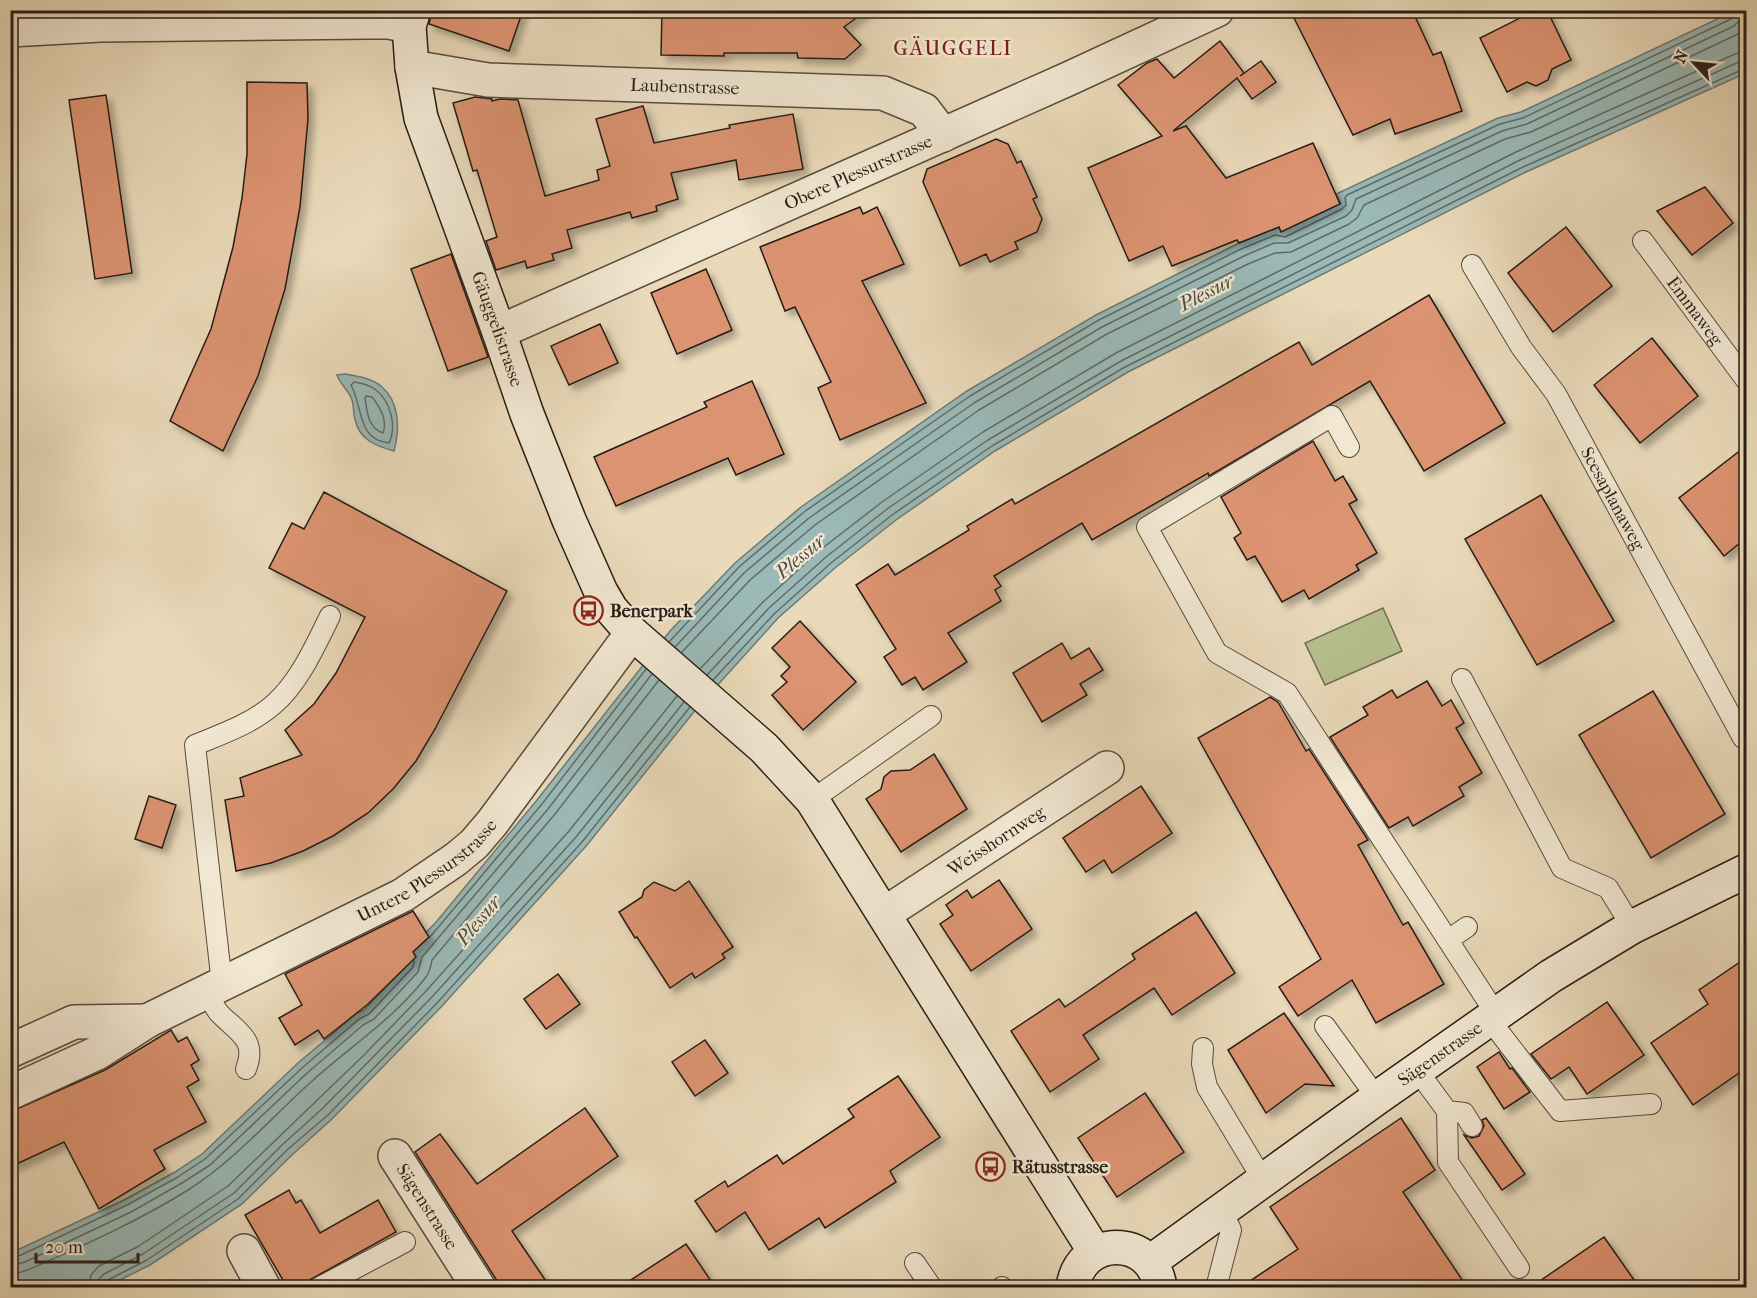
<svg xmlns="http://www.w3.org/2000/svg" width="1757" height="1298" font-family="'IM FELL French Canon',serif">
	<style>
		.green { fill: #b7c08f; stroke: #6f6e52; stroke-width: 1.5 }
		.water { fill: #9ab9b7; stroke: #6c7b76; stroke-width: 1.5 }
		.lines { fill: none; stroke-linecap: round; stroke-linejoin: round }
		.shore { stroke: #606b66; stroke-width: 1.5 }
		.building { fill: #dc9371; stroke: #271d15; stroke-width: 1.5; filter: url(#shadow) }
		.lane-casing { stroke: #584c3e; stroke-width: 22 }
		.street-casing { stroke: #584c3e; stroke-width: 36 }
		.secondary-casing { stroke: #271d15; stroke-width: 36 }
		.lane { stroke: #f1e7d2; stroke-width: 20 }
		.street { stroke: #f1e7d2; stroke-width: 33 }
		.secondary { stroke: #f1e7d2; stroke-width: 33 }
		.labels { text-anchor: middle; stroke-width: 5; stroke-linejoin: round; paint-order: stroke }
		.street-label { font-size: 18px; fill: #271d15; stroke: #f1e7d2 }
		.poi-label { font-size: 18px; font-weight: bold; fill: #271d15; stroke: #f1e7d2; text-anchor: start }
		.water-label { font-size: 20px; font-style: italic; fill: #4a4c46; stroke: #f1e7d2 }
		.quarter-label { font-size: 21px; letter-spacing: 1.5px; fill: #7a1f14; stroke: #f1e7d2 }
	</style>
	<defs>
		<filter id="shadow"><feDropShadow dx="5.5" dy="5.5" stdDeviation="3" flood-color="#0004"/></filter>
	</defs>
	<rect width="100%" height="100%" fill="#eadaba"/>
	<filter id="stains"><feTurbulence type="fractalNoise" baseFrequency=".00333" numOctaves="4"/><feColorMatrix values="0 0 0 0 .2 0 0 0 0 .09 0 0 0 0 .02 0 0 0 .5 -.17"/></filter>
	<radialGradient id="worn" r=".72"><stop offset=".6" stop-color="#630" stop-opacity="0"/><stop offset="1" stop-color="#630" stop-opacity=".3"/></radialGradient>
	<!-- green -->
	<path class="green" d="M1383 608 1402 651 1325 685 1305 643Z"/>
	<!-- water -->
	<g class="water">
		<path d="M1734 11H1746V73L1526 172 1128 372 995 451 896 520 835 568 778 618 697 708 587 845 442 1006 332 1119 292 1155 242 1204 150 1265 106 1287 11 1288V1253L124 1200 175 1172 202 1154 298 1063 356 1014 364 1010 409 963 405 955 437 921 537 800 670 631 735 563 801 507 967 391 1096 315 1239 243 1279 227 1281 231 1341 203 1336 194 1498 118 1521 112Z"/>
		<path d="M345 374C356 376 371 378 381 386 400 402 400 429 394 451 376 446 359 440 355 419 353 413 354 406 352 400 349 390 341 386 337 375Z"/>
	</g>
	<g class="lines">
		<!-- shore -->
		<g class="shore">
			<path d="M354 382C361 383 371 386 376 390 391 402 397 427 389 443 357 440 363 407 351 385Z"/>
			<path d="M366 396 372 397C380 407 388 420 383 433 368 428 367 412 365 398Z"/>
			<path d="M669 642 739 567 804 512 970 396 1099 320 1241 249 1275 235 1285 237 1342 209 1346 205 1345 198 1347 195 1500 124 1523 118 1731 19 1735 10"/>
			<path d="M675 647 744 573 809 518 974 403 1102 327 1244 256 1274 243H1288L1346 216 1352 210 1356 199 1502 131 1527 124 1734 26 1741 19 1742 10"/>
			<path d="M682 652 750 580 815 525 979 410 1107 334 1248 264 1275 253 1291 252 1349 224 1357 218 1364 205 1505 139 1531 132 1738 34 1746 27"/>
			<path d="M700 669 763 602 820 550 882 502 983 432 1116 353 1516 152 1735 54 1746 51"/>
			<path d="M707 675 769 608 826 557 887 509 988 440 1121 361 1520 160 1739 62 1746 60"/>
			<path d="M713 680 774 614 831 563 892 515 992 446 1125 367 1523 167 1746 68"/>
			<path d="M430 937 542 804 646 669"/>
			<path d="M10 1258 21 1255 127 1205 178 1177 205 1159 302 1068 359 1019 369 1014 413 967 414 961"/>
			<path d="M10 1266 25 1262 131 1212 182 1183 210 1165 306 1074 363 1025 374 1019 418 972 422 957 548 809 652 674"/>
			<path d="M10 1275 28 1270C82 1246 137 1222 188 1190 234 1161 271 1118 311 1082 349 1047 394 1019 426 977 430 972 431 966 432 960L555 814 659 680"/>
			<path d="M89 1288 91 1275 99 1266 139 1246 228 1186 363 1056 426 991 569 831 677 696"/>
			<path d="M98 1288 99 1279 104 1274 143 1254 234 1193 282 1145 322 1109 432 997 576 837 684 702"/>
			<path d="M105 1288 108 1280 147 1260 238 1199 287 1150 328 1115 438 1002 582 842 690 707"/>
		</g>
	</g>
	<!-- building -->
	<g class="building">
		<path d="M432 10H523L509 51 429 24Z"/>
		<path d="M662 10H867L844 27 861 45 845 59 798 58 797 53H724V56L661 55Z"/>
		<path d="M1290 10H1412L1433 55 1441 52 1462 111 1395 134 1390 119 1353 135Z"/>
		<path d="M1536 10H1547L1571 60 1552 69 1548 80 1536 86 1527 82 1507 92 1480 38Z"/>
		<path d="M1220 41 1244 73 1240 76 1261 61 1276 82 1252 99 1237 78 1173 131 1186 126 1226 178 1313 143 1340 204 1281 232 1279 227 1239 243 1237 240 1172 266 1163 246 1129 261 1088 168 1162 136 1118 85 1147 63 1157 59 1174 78Z"/>
		<path d="M247 82 307 83 308 119 300 207 285 289 258 376 223 451 170 421 211 329 233 247 242 198 247 154Z"/>
		<path d="M106 95 132 273 95 279 69 100Z"/>
		<path d="M475 97 492 99V101L500 99 518 100 545 196 599 180 597 170 610 166 596 119 643 106 654 143 730 128 729 125 793 114 803 169 739 180 736 160 671 173 678 199 656 206 657 211 632 218 630 212 567 230 572 248 552 254 554 260 527 268 525 261 496 270 486 241 497 237 477 170 473 171 453 103Z"/>
		<path d="M996 139 1008 144 1017 163 1021 161 1037 197 1033 199 1042 219 1037 232 1015 242 1018 249 990 262 986 254 960 266 923 182 927 169Z"/>
		<path d="M1705 187 1733 223 1692 255 1657 211Z"/>
		<path d="M860 207 863 214 877 207 904 264 862 281 926 403 840 440 818 388 831 382 795 307 785 311 760 247Z"/>
		<path d="M1566 227 1612 286 1553 332 1508 273Z"/>
		<path d="M451 254 488 357 448 371 411 269Z"/>
		<path d="M706 269 732 330 677 354 651 293Z"/>
		<path d="M1429 295 1505 423 1424 471 1370 381 1209 476 1208 473 1092 540 1082 523 994 576 1001 586 995 590 1001 601 948 633 967 662 923 690 915 677 902 685 884 657 896 649 856 585 888 564 895 575 969 530 967 526 1012 499 1015 504 1299 342 1312 365Z"/>
		<path d="M600 324 618 363 569 385 551 346Z"/>
		<path d="M1652 338 1698 396 1640 443 1594 385Z"/>
		<path d="M752 381 784 454 736 475 728 458 616 506 594 457 707 407 704 402Z"/>
		<path d="M1313 441 1335 481 1343 476 1357 500 1349 504 1377 553 1356 565 1359 570 1309 599 1304 590 1282 602 1255 556 1247 560 1234 538 1241 533 1221 497Z"/>
		<path d="M1746 446V538L1724 556 1679 498Z"/>
		<path d="M324 492 507 591 435 729 416 761 393 789 368 813 333 836 303 851 271 863 236 871 225 800 244 796 240 778 302 755 285 730 314 704 336 673 365 617 269 568 292 523 304 529Z"/>
		<path d="M1541 495 1614 621 1537 665 1465 539Z"/>
		<path d="M800 621 856 682 803 730 772 695 787 682 781 676 790 667 772 648Z"/>
		<path d="M1062 643 1071 659 1089 648 1103 670 1080 684 1087 695 1042 722 1013 673Z"/>
		<path d="M1427 681 1442 706 1451 700 1464 723 1456 728 1482 773 1459 787 1464 796 1413 826 1408 817 1389 828 1330 737 1368 715 1363 707 1392 690 1397 698Z"/>
		<path d="M1653 691 1725 814 1651 858 1579 735Z"/>
		<path d="M1270 697 1278 702 1306 751 1309 749 1368 840 1358 845 1403 925 1408 922 1444 984 1376 1023 1352 980 1298 1016 1279 987 1321 959 1198 738Z"/>
		<path d="M934 754 967 809 901 852 866 799 881 789 884 777 891 771 910 770Z"/>
		<path d="M1141 786 1172 833 1112 873 1104 860 1086 872 1063 838Z"/>
		<path d="M149 796 176 805 162 848 135 839Z"/>
		<path d="M999 880 1032 929 971 971 940 924 953 915 946 905 967 890 972 898Z"/>
		<path d="M689 881 733 947 722 954 725 958 695 978 692 973 670 988 637 937 635 938 619 912 642 897 644 890 654 882 675 891Z"/>
		<path d="M413 911 429 937 413 952 416 957 368 1004 324 1039 318 1030 295 1045 279 1018 302 1005 285 974Z"/>
		<path d="M1196 912 1235 973 1172 1015 1154 988 1083 1035 1099 1059 1050 1092 1011 1031 1059 999 1065 1007 1135 959 1132 954Z"/>
		<path d="M1746 958V1068L1693 1105 1651 1043 1708 1004 1699 990Z"/>
		<path d="M558 974 580 1004 546 1029 524 999Z"/>
		<path d="M1607 1002 1644 1055 1587 1094 1569 1067 1551 1079 1531 1054Z"/>
		<path d="M1284 1013 1334 1086 1305 1084 1266 1113 1228 1050Z"/>
		<path d="M171 1030 178 1042 187 1037 199 1060 191 1065 199 1080 187 1087 206 1122 154 1150 165 1169 99 1209 64 1142 10 1167V1112L105 1070Z"/>
		<path d="M705 1040 728 1073 695 1096 672 1062Z"/>
		<path d="M1499 1052 1510 1069 1512 1068 1530 1092 1504 1109 1477 1067Z"/>
		<path d="M898 1076 940 1137 890 1171 896 1182 825 1228 819 1218 769 1250 745 1212 716 1232 695 1201 725 1181 728 1187 777 1155 783 1164 854 1117 848 1109Z"/>
		<path d="M1145 1093 1184 1152 1117 1197 1078 1138Z"/>
		<path d="M585 1108 618 1156 512 1231 550 1287H501L415 1152 440 1134 477 1184Z"/>
		<path d="M1401 1118 1435 1170 1403 1192 1467 1287H1241L1298 1249 1270 1207Z"/>
		<path d="M1486 1118 1525 1174 1502 1190 1464 1135 1472 1138 1479 1136 1484 1126 1482 1120Z"/>
		<path d="M289 1190 296 1203 301 1200 320 1233 378 1200 396 1232 297 1287H287L245 1215Z"/>
		<path d="M1604 1237 1639 1287H1531Z"/>
		<path d="M686 1244 715 1287H620Z"/>
	</g>
	<g class="lines">
		<defs>
			<g id="lane">
				<path id="s1" d="M1643 241 1746 380"/>
				<path id="s2" d="M1472 265 1521 347 1556 394 1743 738"/>
				<path d="M1349 447 1332 416 1147 527 1217 653 1287 693 1496 1014"/>
				<path d="M1462 679 1562 868 1608 888 1632 927"/>
				<path d="M812 800 931 716"/>
				<path d="M1448 940 1467 927"/>
				<path d="M222 984 195 745C222 734 251 724 273 705 299 683 315 646 330 616"/>
				<path d="M207 992C211 999 214 1007 219 1013 236 1031 258 1039 246 1069"/>
				<path d="M1489 1019 1560 1111 1651 1104"/>
				<path d="M1325 1026 1377 1098"/>
				<path d="M1203 1048 1202 1064 1207 1087 1263 1180"/>
				<path d="M1417 1070 1447 1111 1464 1113 1472 1126"/>
				<path d="M1447 1111 1448 1162 1519 1268"/>
				<path d="M915 1263 932 1288"/>
				<path d="M318 1288 405 1242"/>
				<path d="M1001 1288 1002 1287"/>
				<path d="M1216 1288 1231 1230 1222 1210"/>
			</g>
			<g id="street">
				<path d="M10 30 100 25 368 22H389L409 26"/>
				<path id="s3" d="M412 67 488 80 883 93 924 110 943 135"/>
				<path id="s4" d="M499 332 1068 79 1217 10"/>
				<path id="s5" d="M884 914 1107 768"/>
				<path d="M10 1051 74 1022 147 1021"/>
				<path id="s6" d="M10 1093 97 1053 147 1021 403 895 456 859 474 844 492 823 632 633"/>
				<path id="s7" d="M395 1156 479 1288"/>
				<path d="M244 1251 264 1288"/>
			</g>
			<g id="secondary">
				<path id="s8" d="M414 10 409 26 412 67 421 118 499 332 527 414 569 520 601 592 611 609 632 633 764 748 812 800 1095 1252"/>
				<path id="s9" d="M1150 1262 1377 1098 1551 976 1632 927 1746 871"/>
				<path d="M1073 1288C1079 1234 1154 1234 1160 1288"/>
			</g>
		</defs>
		<!-- lane casing -->
		<use href="#lane" class="lane-casing"/>
		<!-- street casing -->
		<use href="#street" class="street-casing"/>
		<!-- secondary casing -->
		<use href="#secondary" class="secondary-casing"/>
		<!-- lane -->
		<use href="#lane" class="lane"/>
		<!-- street -->
		<use href="#street" class="street"/>
		<!-- secondary -->
		<use href="#secondary" class="secondary"/>
	</g>
	<!-- icons -->
	<defs>
		<symbol id="bus-ring" viewBox="-11 -11 22 22"><circle r="9.5" fill="#f1e7d2" stroke="#8f2418" stroke-width="1.5"/><path d="M-5-6H5V4H4V6H2V4H-2V6H-4V4H-5ZM-3.5-4V0h7V-4ZM-3.5 1.2v1.5H-2V1.2ZM2 1.2v1.5H3.5V1.2Z" fill="#8f2418"/></symbol>
	</defs>
	<g fill-rule="evenodd">
		<use href="#bus-ring" x="572" y="594" width="33" height="33"/>
		<use href="#bus-ring" x="974" y="1150" width="33" height="33"/>
	</g>
	<g class="labels">
		<!-- street labels -->
		<g class="street-label">
			<text dy="6" stroke="none"><textPath href="#s3" startOffset="274">Laubenstrasse</textPath></text>
			<text dy="6" stroke="none"><textPath href="#s4" startOffset="393">Obere Plessurstrasse</textPath></text>
			<text dy="6" stroke="none"><textPath href="#s1" startOffset="87">Emmaweg</textPath></text>
			<text dy="6" stroke="none"><textPath href="#s8" startOffset="334">Gäuggelistrasse</textPath></text>
			<text dy="6" stroke="none"><textPath href="#s2" startOffset="273">Scesaplanaweg</textPath></text>
			<text dy="6" stroke="none"><textPath href="#s5" startOffset="134">Weisshornweg</textPath></text>
			<text dy="6" stroke="none"><textPath href="#s6" startOffset="474">Untere Plessurstrasse</textPath></text>
			<text dy="6" stroke="none"><textPath href="#s9" startOffset="357">Sägenstrasse</textPath></text>
			<text dy="6" stroke="none"><textPath href="#s7" startOffset="60">Sägenstrasse</textPath></text>
		</g>
		<!-- poi labels -->
		<g class="poi-label">
			<text x="610" y="617">Benerpark</text>
			<text x="1012" y="1173">Rätusstrasse</text>
		</g>
		<!-- water labels -->
		<g class="water-label">
			<text transform="translate(1206 292) rotate(-27)" y="7">Plessur</text>
			<text transform="translate(800 556) rotate(-40)" y="7">Plessur</text>
			<text transform="translate(478 920) rotate(-50)" y="7">Plessur</text>
		</g>
		<!-- quarter labels -->
		<g class="quarter-label">
			<text x="953" y="55">GÄUGGELI</text>
		</g>
	</g>
	<!-- margin -->
	<rect width="1757" height="1298" fill="none" stroke="#eadaba" stroke-width="36"/>
	<rect x="12" y="12" width="1733" height="1274" fill="none" stroke="#271d15" stroke-width="3"/>
	<rect x="18" y="18" width="1721" height="1262" fill="none" stroke="#271d15" stroke-width="1.5"/>
	<!-- north arrow -->
	<g transform="translate(1694 63) rotate(296)" stroke="#f1e7d2" stroke-width="4.5" paint-order="stroke">
	<path d="M0-4.5L10 22L0 15L-10 22Z" fill="#271d15"/>
	<text y="-9" font-size="16" font-weight="bold" text-anchor="middle" fill="#271d15">N</text>
	</g>
	<!-- scale -->
	<path d="M36 1253v9h102v-9" fill="none" stroke="#271d15" stroke-width="3"/>
	<text x="45" y="1253" font-size="18" fill="#271d15" stroke="#f1e7d2" stroke-width="4.5" paint-order="stroke">20 m</text>
	<rect width="100%" height="100%" filter="url(#stains)"/>
	<rect width="100%" height="100%" fill="url(#worn)"/>
</svg>
